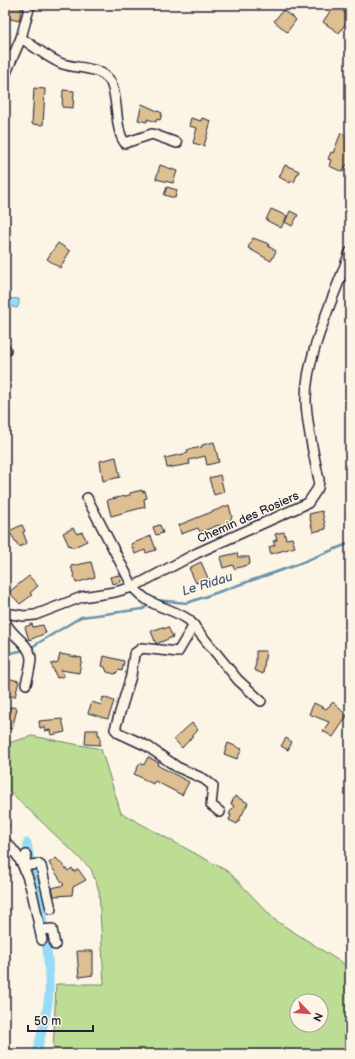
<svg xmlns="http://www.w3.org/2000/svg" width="355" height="1059" font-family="'Balsamiq Sans',sans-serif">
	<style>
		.green { fill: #bddd95; stroke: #708068; fill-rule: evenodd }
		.water { fill: #96dcf8; stroke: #6892ac }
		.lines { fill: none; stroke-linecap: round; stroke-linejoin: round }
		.stream { stroke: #6892ac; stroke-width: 2.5 }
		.canal { stroke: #96dcf8; stroke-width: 9 }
		.building { fill: #debf91; stroke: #22223b }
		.minor-casing { stroke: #22223b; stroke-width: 12 }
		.minor { stroke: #fcf5e5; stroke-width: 9 }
		.labels { text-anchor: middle; stroke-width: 3; stroke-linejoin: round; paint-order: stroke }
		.street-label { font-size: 12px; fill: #22223b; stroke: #fcf5e5 }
		.water-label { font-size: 13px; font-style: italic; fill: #455a74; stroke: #fcf5e5 }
	</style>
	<rect width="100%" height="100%" fill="#fcf5e5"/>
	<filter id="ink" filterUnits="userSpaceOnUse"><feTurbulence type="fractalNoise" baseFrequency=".025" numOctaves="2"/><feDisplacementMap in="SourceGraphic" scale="8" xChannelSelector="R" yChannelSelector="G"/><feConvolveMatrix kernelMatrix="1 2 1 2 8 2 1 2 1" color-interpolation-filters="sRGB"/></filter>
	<g filter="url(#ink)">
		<!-- green -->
		<path class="green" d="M32 736 101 749 121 813 229 872 275 920 350 968V1054H53L56 984H104L99 891 91 869 5 787V744ZM297 1001H321V1025H297Z"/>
		<!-- water -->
		<path class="water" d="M5 298 19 299V304L17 308 5 305Z"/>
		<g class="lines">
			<!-- stream -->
			<g class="stream">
				<path d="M155 600 187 603 293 566 350 543"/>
				<path d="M30 648 81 617 143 609 150 604"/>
				<path d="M5 654 25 650"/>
				<path d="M5 821 9 826"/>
			</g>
			<!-- canal -->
			<path class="canal" d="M27 843C36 893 51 942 49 994 48 1014 40 1034 37 1054"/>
		</g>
		<!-- building -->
		<g class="building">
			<path d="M10 5H22L19 21 7 18Z"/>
			<path d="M334 5H342L340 9 350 17 339 33 323 22Z"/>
			<path d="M283 10 296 20 287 32 274 21Z"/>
			<path d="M34 88 45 89 43 125 32 124Z"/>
			<path d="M63 90 74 91 73 108 62 107Z"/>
			<path d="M142 104 162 113 160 120 157 119 156 122 147 119V122L138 120Z"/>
			<path d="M191 118 201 121 202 118 211 121 204 146 193 143 197 128 189 126Z"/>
			<path d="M341 133 350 137V166L346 165 343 172 329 166 331 160 328 159 331 152 333 153Z"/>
			<path d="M160 165 177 171 173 183 156 179Z"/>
			<path d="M285 165 299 171 294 182 291 181 290 183 279 177Z"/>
			<path d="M167 187 177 190 175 198 164 195Z"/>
			<path d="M271 209 287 216 281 228 266 220Z"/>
			<path d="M290 211 298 215 292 226 285 222Z"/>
			<path d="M253 238 269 244 268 246 276 251 271 261 248 248Z"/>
			<path d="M58 243 70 251 60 268 47 259Z"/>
			<path d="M214 442 219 462 207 465 205 456 189 460 190 464 167 468 165 458 188 453 187 450 202 447V445Z"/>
			<path d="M116 457 120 477 103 481 100 461Z"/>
			<path d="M220 475 224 492 214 495 209 478Z"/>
			<path d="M142 490V492L145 491 147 498 144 499 145 507 111 516 107 500 130 495V493Z"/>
			<path d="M229 505 232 517 230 520 234 523 228 531 219 525 200 532 198 528 181 534 179 525Z"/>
			<path d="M322 511 326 529 313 532 309 514Z"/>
			<path d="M22 525 25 531 23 532 27 543 19 547 9 531Z"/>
			<path d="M160 525 163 533 156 535 153 527Z"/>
			<path d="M73 528 77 534 82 532 87 541 72 548 70 545 69 546 63 533Z"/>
			<path d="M284 532 286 539 292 538 295 547 271 554 269 547 275 545 273 541 277 540 275 534Z"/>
			<path d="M151 536 156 550 146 553 145 550 135 554 131 544Z"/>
			<path d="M237 553 238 557H249L250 564 234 569 233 565 223 568 220 557Z"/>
			<path d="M91 562 95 577 76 583 71 566Z"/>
			<path d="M201 562 208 578 196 583 189 568Z"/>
			<path d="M119 575 121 582 112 584 110 577Z"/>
			<path d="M29 576 38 586 30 593 32 595 20 604 9 592Z"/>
			<path d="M32 624 33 627 43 625 46 633 29 640 25 627Z"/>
			<path d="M163 627 164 629 168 627 173 637 156 644 151 631Z"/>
			<path d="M256 651H266L263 674 254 670 256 664Z"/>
			<path d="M60 654 82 658 79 673 61 670 64 676 57 678 51 664 58 662Z"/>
			<path d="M104 656 124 661 122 671 119 670 115 674 107 672 105 667 102 666Z"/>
			<path d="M7 678 19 681 15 697 5 695Z"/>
			<path d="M103 697 114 701 108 719 88 713 92 702 101 705Z"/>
			<path d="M333 702 347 716 333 737 323 731 329 722 309 714 314 703 326 709Z"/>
			<path d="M13 707 17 709 12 729 5 727V708Z"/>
			<path d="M62 719 65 732 51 735 50 730 45 731 44 727 40 728 39 721Z"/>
			<path d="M192 723 198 730 182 748 174 739Z"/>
			<path d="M86 730H98V735H100V745L85 744Z"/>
			<path d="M286 738 292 742 288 750 281 746Z"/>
			<path d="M228 743 242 749 237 759 224 754Z"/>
			<path d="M148 757 159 763 157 765 189 782 182 795 155 781 153 784 134 774 140 763 144 765Z"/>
			<path d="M235 796 248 803 237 824 229 820 231 815 229 814 234 806 231 804Z"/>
			<path d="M56 858 68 871 72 868 74 872 78 869 86 880 73 887 72 895 54 896 52 888 64 885 49 863Z"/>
			<path d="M77 951H93V975L79 977Z"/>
		</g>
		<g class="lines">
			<defs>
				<g id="minor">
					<path d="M21 38C32 45 52 61 63 64 78 69 103 66 111 83 119 100 114 129 125 143L152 134 177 143"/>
					<path d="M5 75 21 38 30 5"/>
					<path d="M5 349 6 350"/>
					<path d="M87 498 133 587C150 608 169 606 189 620L238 680 261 701"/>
					<path d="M5 613 24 616 35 615 82 597 115 592 133 587 197 553 308 503 318 488 319 480C314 455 307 428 306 401 305 356 335 295 350 252"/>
					<path d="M5 621C10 636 29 642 31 658 31 666 28 676 26 684"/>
					<path d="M194 625 178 652 142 648 134 654 131 676 115 729 119 733 147 746 177 767 204 779 213 786 211 805 220 812"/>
					<path d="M5 842C31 862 35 910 42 940"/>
					<path d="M26 855 24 866 38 864 41 866 51 909"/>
					<path d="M40 930 52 929 55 945"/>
				</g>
			</defs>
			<!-- minor casing -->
			<use href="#minor" class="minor-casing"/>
			<!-- minor -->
			<use href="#minor" class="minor"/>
		</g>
	</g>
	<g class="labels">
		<!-- street labels -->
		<g class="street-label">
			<text transform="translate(248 517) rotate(-24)" y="4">Chemin des Rosiers</text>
		</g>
		<!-- water labels -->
		<g class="water-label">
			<text transform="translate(207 583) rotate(-17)" y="5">Le Ridau</text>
		</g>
	</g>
	<!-- margin -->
	<rect width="355" height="1059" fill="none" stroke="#fcf5e5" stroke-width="20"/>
	<rect x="10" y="10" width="335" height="1039" fill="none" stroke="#22223b" stroke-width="1.5" filter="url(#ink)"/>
	<!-- north arrow -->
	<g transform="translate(309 1013) rotate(115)"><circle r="19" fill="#fcf5e5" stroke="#a5a1a1"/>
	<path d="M0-3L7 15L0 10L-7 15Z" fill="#d1495b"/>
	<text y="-6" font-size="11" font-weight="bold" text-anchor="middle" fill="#22223b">N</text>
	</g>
	<!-- scale -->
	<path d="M28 1025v6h65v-6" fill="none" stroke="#22223b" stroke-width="2"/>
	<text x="34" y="1025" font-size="12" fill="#22223b" stroke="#fcf5e5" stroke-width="3" paint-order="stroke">50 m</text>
</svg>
